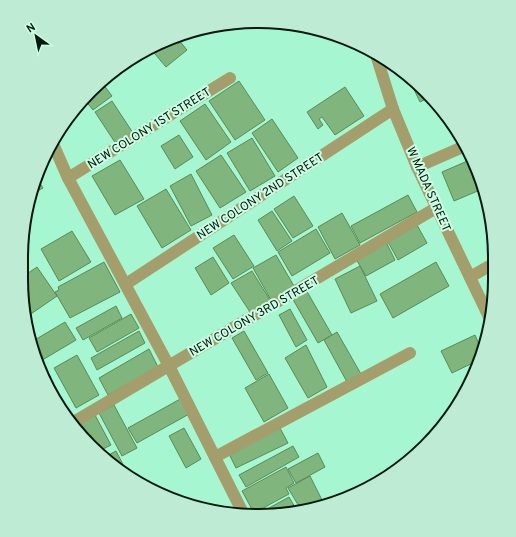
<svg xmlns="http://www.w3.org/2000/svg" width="516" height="537" font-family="Overpass,sans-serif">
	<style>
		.building { fill: #80b57e; stroke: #588b56 }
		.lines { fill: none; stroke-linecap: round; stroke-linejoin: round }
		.street { stroke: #a39e6b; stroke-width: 12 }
		.labels { text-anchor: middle; stroke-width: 4; stroke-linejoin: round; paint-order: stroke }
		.street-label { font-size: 12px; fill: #01180e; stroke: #cefde5 }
		.rim { fill: none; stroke: #01180e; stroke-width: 2 }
	</style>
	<rect width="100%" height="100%" fill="#a6f7d1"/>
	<!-- building -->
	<g class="building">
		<path d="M178 39 187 50 166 67 150 48 153 46Z"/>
		<path d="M413 79 414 80 428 98 420 102 410 81Z"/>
		<path d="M239 81 265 120 235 140 209 101Z"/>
		<path d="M103 84 112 96 93 110 84 99Z"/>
		<path d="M345 87 364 116 335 135 322 117 319 119 323 125 318 129 307 112Z"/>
		<path d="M112 101 133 133 116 144 95 112Z"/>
		<path d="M205 104 231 142 206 160 180 121Z"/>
		<path d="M272 119 298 158 278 172 252 133Z"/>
		<path d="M179 135 193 157 175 169 161 146Z"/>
		<path d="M252 138 275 176 250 191 227 153Z"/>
		<path d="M221 155 246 192 220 208 196 171Z"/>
		<path d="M472 159 480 190 454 201 442 172Z"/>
		<path d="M120 160 144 199 115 215 92 176Z"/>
		<path d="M191 174 212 215 191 226 170 186Z"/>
		<path d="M36 177 43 188 32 194 34 182Z"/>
		<path d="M166 189 191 230 162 248 137 206Z"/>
		<path d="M408 195 417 212 360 243 351 226Z"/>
		<path d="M294 196 313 226 293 238 274 209Z"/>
		<path d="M272 211 292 241 277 251 258 220Z"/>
		<path d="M342 213 360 245 335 259 318 227Z"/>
		<path d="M417 225 427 243 398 260 388 242Z"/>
		<path d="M316 229 330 253 292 276 278 252Z"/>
		<path d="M72 231 91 262 59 281 41 249Z"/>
		<path d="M234 235 254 266 233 279 213 248Z"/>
		<path d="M386 242 395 260 366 276 356 259Z"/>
		<path d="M276 255 294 286 271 300 253 268Z"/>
		<path d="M213 257 229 283 211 295 195 268Z"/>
		<path d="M104 262 120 292 70 318 55 292 59 290 58 287Z"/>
		<path d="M436 262 449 286 393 318 380 294Z"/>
		<path d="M360 266 377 301 351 313 335 279Z"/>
		<path d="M37 267 57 296 28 316 21 278Z"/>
		<path d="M252 271 270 300 250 312 231 283Z"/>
		<path d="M305 288 332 335 318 343 291 296Z"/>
		<path d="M116 306 122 318 83 340 76 328Z"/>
		<path d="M290 309 307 340 296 347 279 315Z"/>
		<path d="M131 314 139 328 97 352 89 338Z"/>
		<path d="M65 322 76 340 39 362 33 341Z"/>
		<path d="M139 331 145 343 97 370 91 358Z"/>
		<path d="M244 331 268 373 256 380 232 338Z"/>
		<path d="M337 332 361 374 347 382 324 340Z"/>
		<path d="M475 335 482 351 477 361 452 373 441 351Z"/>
		<path d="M306 345 327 387 308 398 285 358Z"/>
		<path d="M149 349 158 367 108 395 99 378Z"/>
		<path d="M77 355 99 395 76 408 54 368Z"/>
		<path d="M269 374 288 408 264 422 245 388Z"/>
		<path d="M46 377 68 415 66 416 61 411 44 379Z"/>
		<path d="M182 398 191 413 137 443 128 428Z"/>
		<path d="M114 405 137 448 122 456 99 413Z"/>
		<path d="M95 415 111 445 97 452 75 426Z"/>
		<path d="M184 428 201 459 186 468 169 436Z"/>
		<path d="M280 428 288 443 236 468 229 454Z"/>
		<path d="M293 446 299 457 246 487 239 475Z"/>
		<path d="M116 451 127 472 103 458Z"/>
		<path d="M318 453 325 467 296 483 288 469Z"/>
		<path d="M286 467 294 483 286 488 289 494 254 513 242 491Z"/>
		<path d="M310 476 323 502 300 508 288 488Z"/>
		<path d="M289 497 296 509 274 515 261 514 260 513Z"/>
	</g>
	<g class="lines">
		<!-- street -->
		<g class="street">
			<path d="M377 58 393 109 417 167 489 317"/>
			<path d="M54 146 68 178 169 366 242 511"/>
			<path d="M417 167 465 146"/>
			<path d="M68 178 230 78"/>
			<path d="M22 268H23"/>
			<path d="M470 277 493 264"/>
			<path d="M126 284 393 109"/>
			<path d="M72 423 436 208"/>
			<path d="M215 457 410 353"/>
			<path d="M360 492 370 487"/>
		</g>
	</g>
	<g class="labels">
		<!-- street labels -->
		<g class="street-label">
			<text transform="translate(149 128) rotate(-32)" y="4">NEW COLONY 1ST STREET</text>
			<text transform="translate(429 189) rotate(66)" y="4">W MADA STREET</text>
			<text transform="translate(260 196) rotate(-33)" y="4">NEW COLONY 2ND STREET</text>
			<text transform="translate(254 316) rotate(-30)" y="4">NEW COLONY 3RD STREET</text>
		</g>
	</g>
	<!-- crop -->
	<path d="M0 0H516V537H0ZM258 28H258A230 230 0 0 1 488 258V279A230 230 0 0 1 258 509H258A230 230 0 0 1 28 279V258A230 230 0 0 1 258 28Z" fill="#beebd4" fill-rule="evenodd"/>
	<path class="rim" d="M258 28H258A230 230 0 0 1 488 258V279A230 230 0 0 1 258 509H258A230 230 0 0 1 28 279V258A230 230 0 0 1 258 28Z"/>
	<!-- north arrow -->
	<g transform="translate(36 36) rotate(327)" stroke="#cefde5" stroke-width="3" paint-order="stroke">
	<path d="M0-3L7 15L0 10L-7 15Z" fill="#01180e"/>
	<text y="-6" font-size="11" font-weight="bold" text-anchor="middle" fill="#01180e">N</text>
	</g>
</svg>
